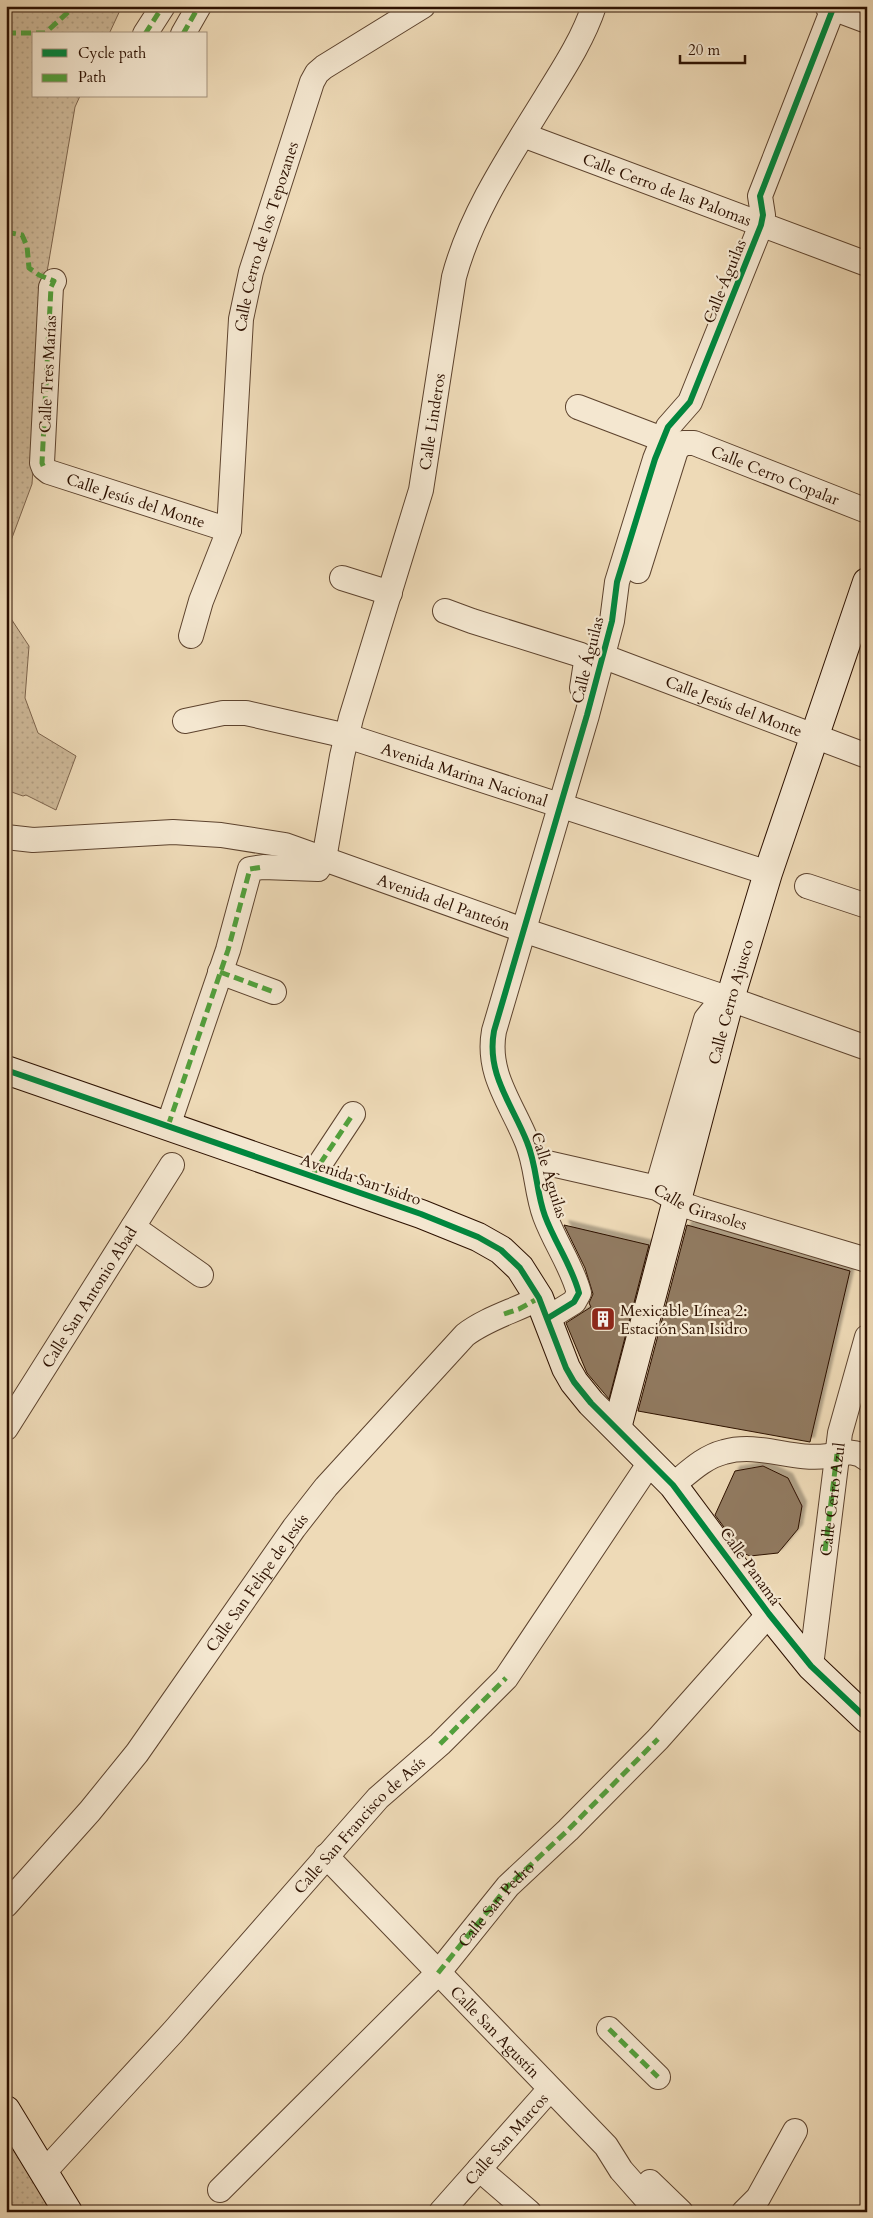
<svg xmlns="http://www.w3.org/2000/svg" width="873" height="2218" font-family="Cardo,serif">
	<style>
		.green { fill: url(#green-dots); stroke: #7d644c }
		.building { fill: #917a60; stroke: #2d1101; filter: url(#shadow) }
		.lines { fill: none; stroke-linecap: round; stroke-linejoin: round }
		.street-casing { stroke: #5d432e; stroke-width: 26 }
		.secondary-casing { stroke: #2d1101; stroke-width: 30 }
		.street { stroke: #f4e7d0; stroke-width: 24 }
		.secondary { stroke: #f4e7d0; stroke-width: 28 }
		.quiet { stroke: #52a03c; stroke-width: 5; stroke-dasharray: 10 5; stroke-linecap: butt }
		.cycleway-casing { stroke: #f4e7d0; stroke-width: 9 }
		.cycleway { stroke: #00873e; stroke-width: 6 }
		.labels { text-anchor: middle; stroke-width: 4.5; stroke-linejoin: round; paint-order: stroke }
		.street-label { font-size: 16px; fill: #2d1101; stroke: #f4e7d0 }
		.poi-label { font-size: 16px; fill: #2d1101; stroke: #f4e7d0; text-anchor: start }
	</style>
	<defs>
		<pattern id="green-dots" width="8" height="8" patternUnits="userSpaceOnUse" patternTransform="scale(1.25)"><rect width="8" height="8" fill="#cdb898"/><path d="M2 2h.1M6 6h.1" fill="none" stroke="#b09d81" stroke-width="1.8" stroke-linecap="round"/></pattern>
		<filter id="shadow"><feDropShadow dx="4.5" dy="-4.5" stdDeviation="1" flood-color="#0004"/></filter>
	</defs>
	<rect width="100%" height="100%" fill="#eedab7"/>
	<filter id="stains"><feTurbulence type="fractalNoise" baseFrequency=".004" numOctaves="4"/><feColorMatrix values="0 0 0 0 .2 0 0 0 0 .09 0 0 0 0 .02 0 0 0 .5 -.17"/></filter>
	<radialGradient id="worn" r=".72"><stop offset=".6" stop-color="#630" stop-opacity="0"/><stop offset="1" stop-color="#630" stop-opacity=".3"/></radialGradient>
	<!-- green -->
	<g class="green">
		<path d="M6 6H122L109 34H34V96H80L75 107 46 278 32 484 6 554Z"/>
		<path d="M6 611 29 646 25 698 38 733 76 756 56 810 26 795 23 796 6 790Z"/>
		<path d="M6 2138 11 2146 52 2212H6Z"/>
	</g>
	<!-- building -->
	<g class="building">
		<path d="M564 1225 649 1245 609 1399 587 1373 566 1323 591 1307 589 1303 593 1294 585 1268Z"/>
		<path d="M687 1225 850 1271 810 1442 638 1411Z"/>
		<path d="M763 1466 788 1478 802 1506 798 1529 778 1553 750 1556 743 1553 715 1515 735 1471Z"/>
	</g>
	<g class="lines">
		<defs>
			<g id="street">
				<path d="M827 6 867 21"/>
				<path d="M145 34 163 6"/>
				<path d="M183 34 199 6"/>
				<path id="s1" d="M523 135 867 264"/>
				<path id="s2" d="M54 281 51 287 42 463 44 468 49 472 229 530"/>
				<path d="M578 407 662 439"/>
				<path id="s3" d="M638 571 676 450 683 443H694L867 511"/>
				<path d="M342 578 390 593"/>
				<path d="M445 611 472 621 581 655 586 662 582 688"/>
				<path id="s4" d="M191 636 201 601 229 530 241 319 251 272 312 82 317 73 324 67 423 6"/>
				<path id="s5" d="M602 656 867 756"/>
				<path id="s6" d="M185 721 223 713H246L347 736 768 873"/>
				<path id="s7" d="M6 837 33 840 173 832 221 835 285 845 523 930 730 999 867 1048"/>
				<path d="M807 886 867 906"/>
				<path d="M220 972 274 992"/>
				<path id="s8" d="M168 1126 228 950 250 869 263 867 318 869 324 859 342 756 351 718 421 490 454 277C471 213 511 154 546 97 564 68 583 39 594 6"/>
				<path id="s9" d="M534 1160 657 1188 687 1206 699 1210 867 1260"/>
				<path d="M312 1176 353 1114"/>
				<path d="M657 1188 706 1019 715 1008 730 999"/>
				<path d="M133 1227 201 1275"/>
				<path d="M548 1318 574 1302 579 1293C572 1266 555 1243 545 1216 536 1192 537 1166 527 1142 512 1104 486 1074 494 1031L587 715 612 621 617 582 655 459 668 427 690 402 761 225 763 215 760 196 834 6"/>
				<path id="s10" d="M6 1428 172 1165"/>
				<path d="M673 1485C689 1472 704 1457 724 1452 759 1442 793 1461 827 1456 842 1454 853 1448 867 1459"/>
				<path id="s11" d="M811 1666 840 1433 867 1337"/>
				<path id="s12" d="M326 1856 606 2146 621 2170 658 2212"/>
				<path id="s13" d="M6 1905 90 1811 137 1753 294 1528 326 1487 465 1335C487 1318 515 1311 539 1298"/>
				<path d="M609 2029 658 2077"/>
				<path d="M479 2169 529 2212"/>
				<path id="s14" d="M44 2172 173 2032 378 1798 440 1744 506 1678 651 1461"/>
				<path d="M650 2182 681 2212"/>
				<path d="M220 2190 438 1973 508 1886 568 1830 658 1739 769 1614"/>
				<path id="s15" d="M441 2212 550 2089"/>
				<path d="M744 2212 758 2198 795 2131"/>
			</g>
			<g id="secondary">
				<path d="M6 1070 421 1214 478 1237 501 1250 520 1268 539 1298 566 1368 574 1382 591 1403 673 1485 769 1614 811 1666 867 1719"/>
				<path id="s16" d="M617 1428 730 999 768 873 867 582"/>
				<path d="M6 2110 68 2212"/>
			</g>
		</defs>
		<!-- street casing -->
		<use href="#street" class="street-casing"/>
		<!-- secondary casing -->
		<use href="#secondary" class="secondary-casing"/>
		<!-- street -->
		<use href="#street" class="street"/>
		<!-- secondary -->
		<use href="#secondary" class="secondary"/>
		<!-- quiet -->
		<g class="quiet">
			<path d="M6 33H45L75 6"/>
			<path d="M145 34 163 6"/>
			<path d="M183 34 199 6"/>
			<path d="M6 232 22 235 27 246 29 268 39 275 54 281 51 287 42 463 44 468"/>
			<path d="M220 972 274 992"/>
			<path d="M168 1126 228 950 250 869 263 867"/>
			<path d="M312 1176 353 1114"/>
			<path d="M504 1314 519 1309 539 1298"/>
			<path d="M825 1551 837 1454"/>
			<path d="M440 1744 506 1678"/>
			<path id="s17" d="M438 1973 508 1886 568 1830 658 1739"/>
			<path d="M609 2029 658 2077"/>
		</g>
		<defs>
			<g id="cycleway">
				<path d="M6 1070 421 1214 478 1237 501 1250 520 1268 539 1298 566 1368 574 1382 591 1403 673 1485 769 1614 811 1666 867 1719"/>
				<path d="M548 1318 574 1302 579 1293C572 1266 555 1243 545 1216 536 1192 537 1166 527 1142 512 1104 486 1074 494 1031L587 715 612 621 617 582 655 459 668 427 690 402 761 225 763 215 760 196 834 6"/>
			</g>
		</defs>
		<!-- cycleway casing -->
		<use href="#cycleway" class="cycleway-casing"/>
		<!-- cycleway -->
		<use href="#cycleway" class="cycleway"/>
	</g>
	<!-- icons -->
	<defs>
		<symbol id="building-square" viewBox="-11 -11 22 22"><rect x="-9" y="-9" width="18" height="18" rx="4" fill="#8f2418" stroke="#f4e7d0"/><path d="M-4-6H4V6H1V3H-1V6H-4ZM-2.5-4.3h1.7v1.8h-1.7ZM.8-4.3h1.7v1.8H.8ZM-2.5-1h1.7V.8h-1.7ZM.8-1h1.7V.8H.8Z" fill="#fff"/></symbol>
	</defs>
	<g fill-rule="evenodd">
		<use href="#building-square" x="589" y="1305" width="28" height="28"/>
	</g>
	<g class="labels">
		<!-- street labels -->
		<g class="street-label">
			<text dy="6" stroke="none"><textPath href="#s1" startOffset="154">Calle Cerro de las Palomas</textPath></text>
			<text dy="6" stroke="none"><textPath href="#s4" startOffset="410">Calle Cerro de los Tepozanes</textPath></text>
			<text transform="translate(724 281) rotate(-68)" y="6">Calle Águilas</text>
			<text transform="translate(47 374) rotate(-87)" y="6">Calle Tres Marías</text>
			<text dy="6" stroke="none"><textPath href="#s8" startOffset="801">Calle Linderos</textPath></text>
			<text dy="6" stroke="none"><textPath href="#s3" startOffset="235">Calle Cerro Copalar</textPath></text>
			<text dy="6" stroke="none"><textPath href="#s2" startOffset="286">Calle Jesús del Monte</textPath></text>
			<text transform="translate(587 660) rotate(-76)" y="6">Calle Águilas</text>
			<text dy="6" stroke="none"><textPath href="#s5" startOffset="141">Calle Jesús del Monte</textPath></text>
			<text dy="6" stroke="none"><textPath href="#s6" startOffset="289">Avenida Marina Nacional</textPath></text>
			<text dy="6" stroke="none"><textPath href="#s7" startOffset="449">Avenida del Panteón</textPath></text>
			<text dy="6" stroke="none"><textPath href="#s16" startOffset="441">Calle Cerro Ajusco</textPath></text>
			<text transform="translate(550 1175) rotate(73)" y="6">Calle Águilas</text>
			<text transform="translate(361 1179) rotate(19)" y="6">Avenida San Isidro</text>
			<text dy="6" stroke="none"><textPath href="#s9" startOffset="174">Calle Girasoles</textPath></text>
			<text dy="6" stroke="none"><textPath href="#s10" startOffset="155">Calle San Antonio Abad</textPath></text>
			<text dy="6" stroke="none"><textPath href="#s11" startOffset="168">Calle Cerro Azul</textPath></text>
			<text transform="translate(751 1566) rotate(54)" y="6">Calle Panamá</text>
			<text dy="6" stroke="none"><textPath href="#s13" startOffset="409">Calle San Felipe de Jesús</textPath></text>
			<text dy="6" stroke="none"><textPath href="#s14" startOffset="469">Calle San Francisco de Asís</textPath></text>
			<text dy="6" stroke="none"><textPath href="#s17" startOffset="90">Calle San Pedro</textPath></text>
			<text dy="6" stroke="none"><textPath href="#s12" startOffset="244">Calle San Agustín</textPath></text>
			<text dy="6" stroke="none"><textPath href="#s15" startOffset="98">Calle San Marcos</textPath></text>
		</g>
		<!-- poi labels -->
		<g class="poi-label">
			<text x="620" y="1316">Mexicable Línea 2:<tspan x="620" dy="18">Estación San Isidro</tspan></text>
		</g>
	</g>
	<!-- margin -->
	<rect width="873" height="2218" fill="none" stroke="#eedab7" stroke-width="25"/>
	<rect x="8" y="8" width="858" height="2203" fill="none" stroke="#2d1101" stroke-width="2.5"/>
	<rect x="12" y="12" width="848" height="2193" fill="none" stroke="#2d1101"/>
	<!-- legend -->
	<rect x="32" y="32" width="175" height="65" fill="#f4e7d0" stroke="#a4917d"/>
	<rect x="42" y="49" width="25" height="8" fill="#00873e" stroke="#a4917d"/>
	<text x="78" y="58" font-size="15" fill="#2d1101">Cycle path</text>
	<rect x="42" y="74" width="25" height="8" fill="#52a03c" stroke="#a4917d"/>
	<text x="78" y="82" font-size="15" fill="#2d1101">Path</text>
	<!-- scale -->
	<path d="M680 55v8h65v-8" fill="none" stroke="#2d1101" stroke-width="2.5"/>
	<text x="688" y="55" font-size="15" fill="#2d1101" stroke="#f4e7d0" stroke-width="4" paint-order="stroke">20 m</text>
	<rect width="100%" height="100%" filter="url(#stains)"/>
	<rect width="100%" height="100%" fill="url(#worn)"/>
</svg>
